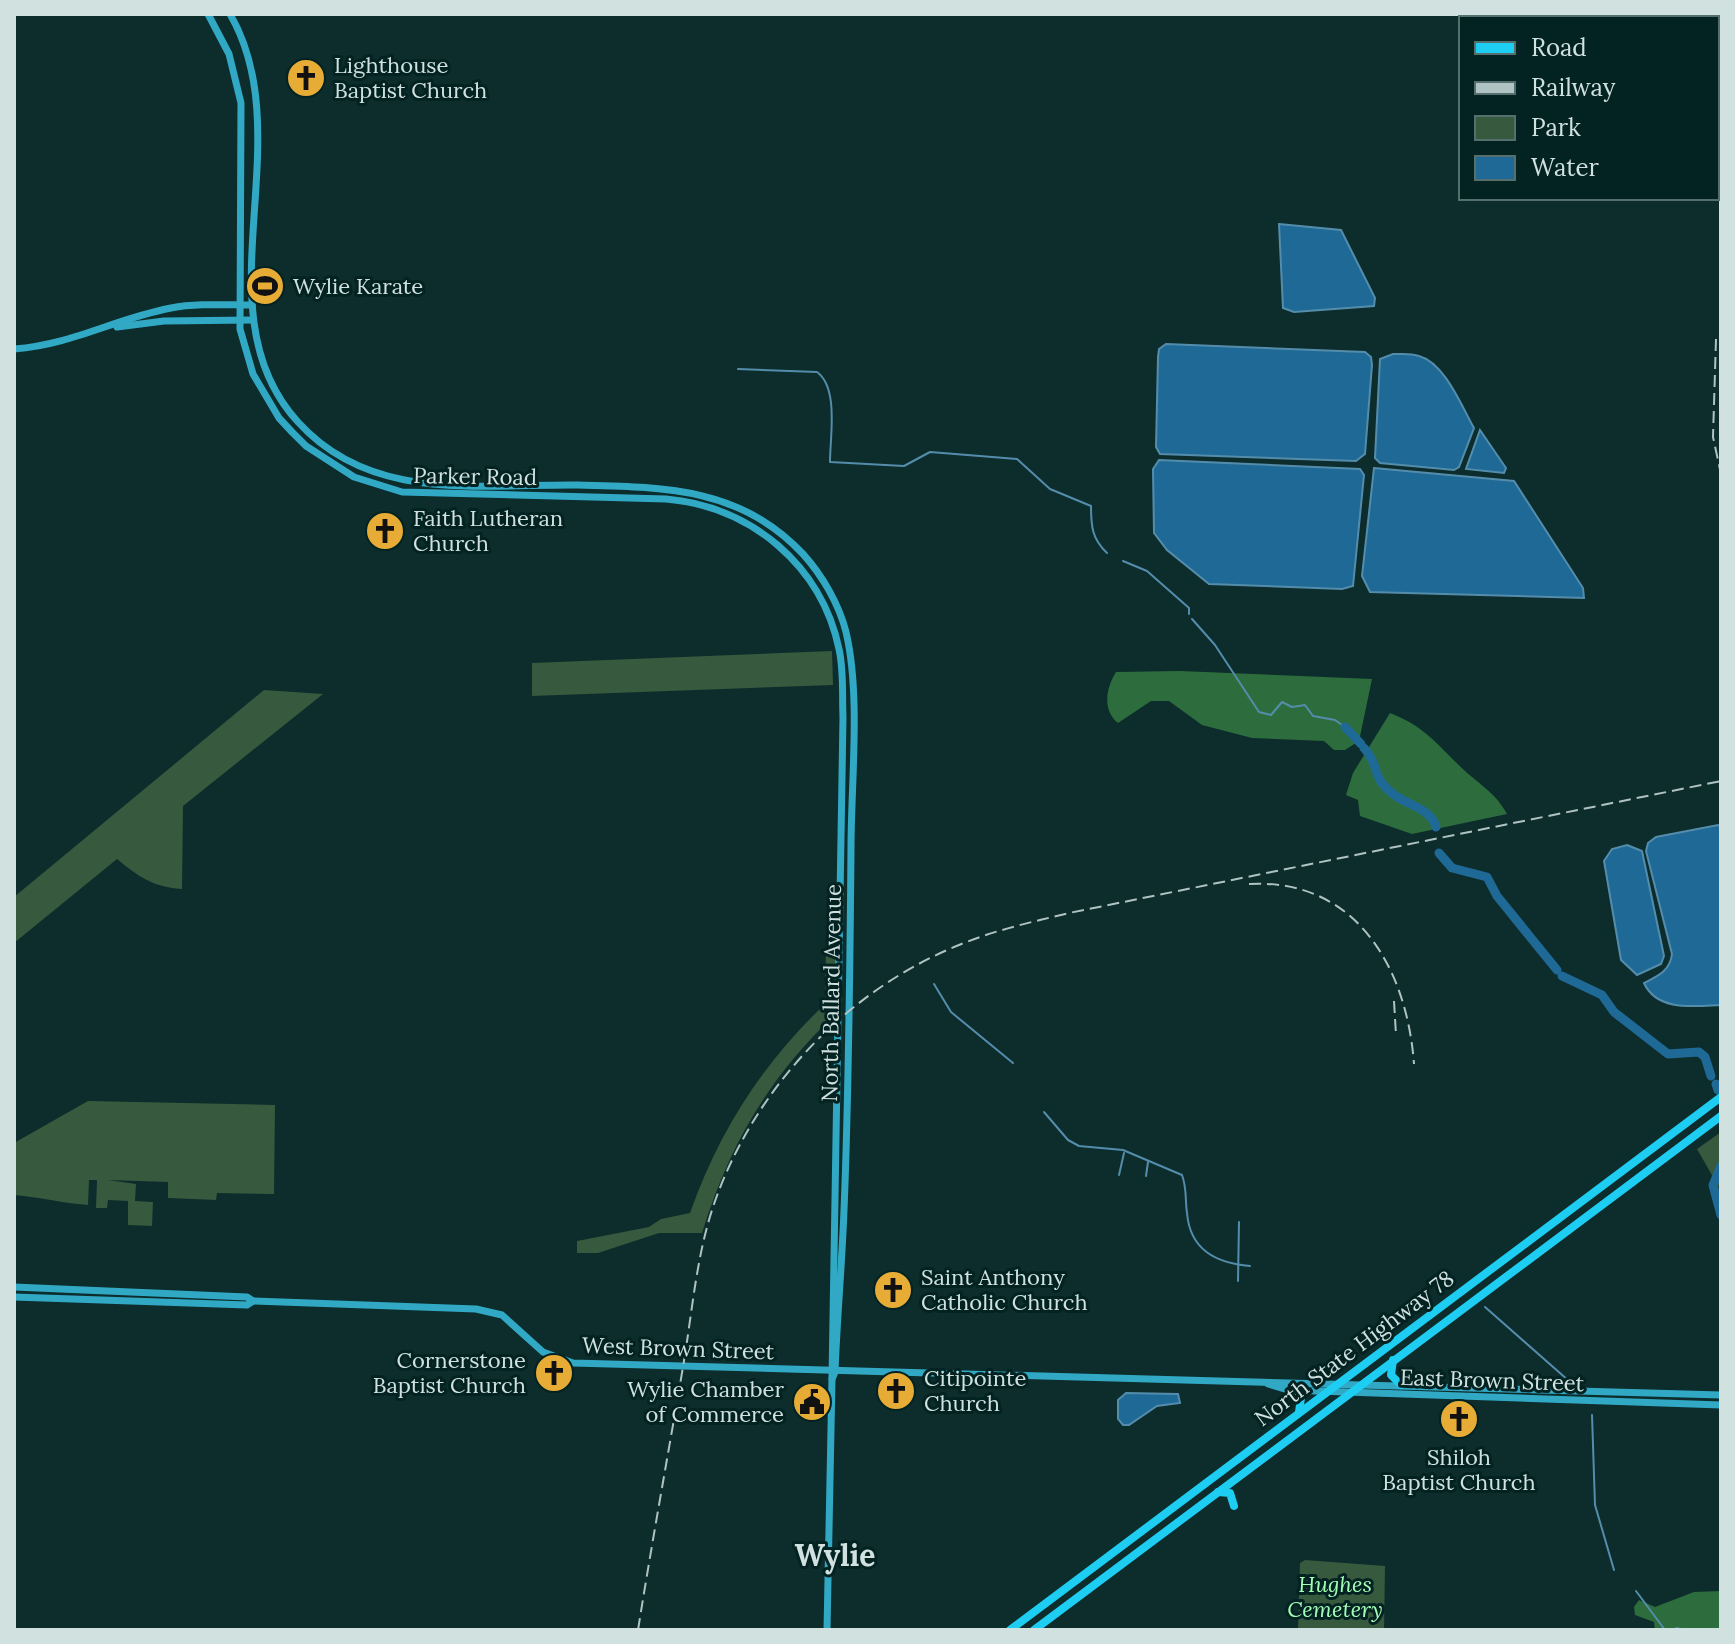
<svg xmlns="http://www.w3.org/2000/svg" width="1735" height="1644" font-family="Lora,serif">
	<style>
		.green { fill: #37593d }
		.forest { fill: #2d6d3d }
		.water { fill: #1f6996; stroke: #548dac; stroke-width: 2 }
		.lines { fill: none; stroke-linecap: round; stroke-linejoin: round }
		.stream { stroke: #548dac; stroke-width: 2 }
		.river { stroke: #1f6996; stroke-width: 9 }
		.secondary { stroke: #31a9c5; stroke-width: 7 }
		.primary { stroke: #1ecdf2; stroke-width: 8 }
		.rail { stroke: #afc3c2; stroke-width: 2; stroke-dasharray: 12 6; stroke-linecap: butt }
		.labels { text-anchor: middle; stroke-width: 6; stroke-linejoin: round; paint-order: stroke }
		.poi-label { font-size: 22px; fill: #d0e1e0; stroke: #032222; text-anchor: start }
		.street-label { font-size: 22px; fill: #d0e1e0; stroke: #032222 }
		.park-label { font-size: 22px; font-style: italic; fill: #a4fdb4; stroke: #032222 }
		.district-label { font-size: 30px; font-weight: bold; fill: #d0e1e0; stroke: #032222 }
	</style>
	<rect width="100%" height="100%" fill="#0d2c2c"/>
	<!-- green -->
	<g class="green">
		<path d="M832 651 833 685 532 696V663Z"/>
		<path d="M264 690 323 694 183 806 182 889C153 887 139 877 117 859L14 943V897Z"/>
		<path d="M826 949 836 950 839 1011C770 1075 730 1143 702 1233H659L598 1253H577V1241L649 1227 661 1219 690 1213C719 1131 762 1064 825 1004Z"/>
		<path d="M88 1101 275 1105 274 1194 217 1193 216 1200 168 1198V1182L108 1180 136 1184 135 1201 153 1202 152 1226 128 1225V1201L108 1200 107 1208H96L97 1180H89L88 1205C61 1203 40 1197 14 1195V1143Z"/>
		<path d="M1721 1132V1191L1697 1149Z"/>
		<path d="M1305 1560 1385 1566 1384 1630H1298L1300 1563Z"/>
	</g>
	<!-- forest -->
	<g class="forest">
		<path d="M1180 671 1372 679 1359 741 1345 750H1334L1324 741 1252 738 1202 725 1169 701H1151L1118 723C1102 710 1106 688 1116 672Z"/>
		<path d="M1390 713C1426 727 1437 745 1464 770 1481 786 1495 792 1507 814L1412 834 1360 816 1358 800 1346 795 1353 773Z"/>
		<path d="M1721 1591V1630H1655L1654 1622 1635 1615 1634 1607 1639 1600 1655 1607 1694 1592Z"/>
	</g>
	<!-- water -->
	<g class="water">
		<path d="M1279 224 1341 230 1375 298 1374 306 1294 312 1283 308Z"/>
		<path d="M1166 344 1365 352 1371 357 1372 365 1365 454 1356 461 1160 454 1156 447 1158 357 1159 349Z"/>
		<path d="M1393 354C1401 354 1411 353 1419 356 1445 363 1462 407 1474 428L1459 467 1454 470 1380 463 1375 458 1380 359Z"/>
		<path d="M1480 430 1506 468 1504 473 1466 469Z"/>
		<path d="M1159 460 1360 469 1364 475 1353 586 1342 589 1209 584 1167 550 1154 533 1153 469Z"/>
		<path d="M1374 468 1514 481 1583 588 1584 598 1370 592 1362 576Z"/>
		<path d="M1718 825 1721 827V1005C1695 1006 1657 1012 1644 983 1658 976 1670 971 1672 954L1646 851 1648 843 1656 837Z"/>
		<path d="M1627 845 1642 851 1664 956 1661 964 1637 975 1621 960 1604 861 1612 849Z"/>
		<path d="M1126 1393 1178 1394 1180 1403 1157 1406 1129 1425H1123L1118 1419V1400Z"/>
	</g>
	<g class="lines">
		<!-- stream -->
		<g class="stream">
			<path d="M738 369 817 372C839 388 830 437 830 462L904 466 930 452 1017 459 1050 489 1091 506C1091 526 1092 539 1107 553"/>
			<path d="M1123 561 1147 571 1189 608V614"/>
			<path d="M1192 619 1215 645 1259 712 1271 715 1282 702 1292 707 1305 705 1313 716 1335 720 1345 727"/>
			<path d="M934 984 951 1012 1013 1063"/>
			<path d="M1044 1112 1068 1140 1079 1146 1123 1150 1182 1175C1187 1188 1185 1200 1187 1213 1190 1250 1216 1263 1250 1266"/>
			<path d="M1119 1175 1124 1153"/>
			<path d="M1146 1176 1148 1162"/>
			<path d="M1238 1281 1239 1222"/>
			<path d="M1485 1307 1569 1381"/>
			<path d="M1592 1415 1595 1505 1614 1570"/>
			<path d="M1636 1591 1665 1630"/>
			<path d="M1676 1628 1687 1630"/>
			<path d="M1701 1630 1721 1629"/>
		</g>
		<!-- river -->
		<g class="river">
			<path d="M1345 727 1361 744"/>
			<path d="M1364 748C1381 766 1369 777 1396 796 1410 806 1431 809 1436 827"/>
			<path d="M1439 853 1452 868 1487 877 1497 896 1557 970"/>
			<path d="M1562 976 1602 995 1614 1012 1668 1054 1699 1052 1705 1057 1711 1076"/>
			<path d="M1716 1084 1718 1090"/>
			<path d="M1721 1166 1713 1185 1721 1215"/>
		</g>
		<!-- secondary -->
		<g class="secondary">
			<path d="M208 14 229 54 241 103 240 329 253 374 279 418 292 432 306 446 354 477 402 492 666 499C751 506 822 566 839 649 844 671 842 695 843 717L832 1379"/>
			<path d="M230 14C303 140 197 312 298 422 371 503 479 484 578 485 663 487 741 487 803 554 822 575 839 604 846 632 861 695 851 783 851 848 850 969 849 1089 844 1210 842 1264 837 1318 835 1372L832 1379 827 1630"/>
			<path d="M117 327 164 321 252 320"/>
			<path d="M14 349C74 344 114 319 171 308 197 303 225 305 252 305"/>
			<path d="M14 1287 247 1297 253 1301 476 1309 502 1315 543 1352 573 1363 1721 1395"/>
			<path d="M14 1297 247 1305 253 1301"/>
			<path d="M1268 1384 1288 1390 1721 1405"/>
		</g>
		<!-- primary -->
		<g class="primary">
			<path d="M1393 1360 1391 1375 1401 1385"/>
			<path d="M1293 1390 1301 1398 1299 1412"/>
			<path d="M1218 1492 1230 1493 1234 1506"/>
			<path d="M1010 1630 1721 1097"/>
			<path d="M1034 1630 1721 1116"/>
		</g>
		<!-- rail -->
		<g class="rail">
			<path d="M1716 339 1713 437 1721 474"/>
			<path d="M1249 884C1356 878 1407 968 1414 1064"/>
			<path d="M1394 1001 1396 1035"/>
			<path d="M638 1630C652 1542 668 1455 683 1367 692 1314 696 1258 713 1207 752 1091 845 991 959 945 995 930 1032 922 1069 913L1721 781"/>
		</g>
	</g>
	<!-- icons -->
	<defs>
		<symbol id="church-disc" viewBox="-11 -11 22 22"><circle r="9.5" fill="#e7ac36" stroke="#032222"/><path d="M-1.2-6h2.4v3.5h3.3v2.4h-3.3V6h-2.4V-.1h-3.3v-2.4h3.3Z" fill="#111"/></symbol>
		<symbol id="stadium-disc" viewBox="-11 -11 22 22"><circle r="9.5" fill="#e7ac36" stroke="#032222"/><path d="M0-5a6.5 5 0 1 0 0 10a6.5 5 0 1 0 0-10ZM-3.5-1.8h7v3.6h-7Z" fill="#111"/></symbol>
		<symbol id="civic-disc" viewBox="-11 -11 22 22"><circle r="9.5" fill="#e7ac36" stroke="#032222"/><path d="M-.6-6.5H3V-4.5H.6V-3L4-1V1h2V6H-6V1h2V-1L-.6-3ZM-1.2 2.5V6h2.4V2.5Z" fill="#111"/></symbol>
	</defs>
	<g fill-rule="evenodd">
		<use href="#church-disc" x="284" y="56" width="44" height="44"/>
		<use href="#stadium-disc" x="243" y="264" width="44" height="44"/>
		<use href="#church-disc" x="363" y="509" width="44" height="44"/>
		<use href="#church-disc" x="871" y="1268" width="44" height="44"/>
		<use href="#church-disc" x="532" y="1351" width="44" height="44"/>
		<use href="#church-disc" x="874" y="1369" width="44" height="44"/>
		<use href="#civic-disc" x="790" y="1380" width="44" height="44"/>
		<use href="#church-disc" x="1437" y="1397" width="44" height="44"/>
	</g>
	<g class="labels">
		<!-- poi labels -->
		<g class="poi-label">
			<text x="334" y="73">Lighthouse<tspan x="334" dy="25">Baptist Church</tspan></text>
			<text x="293" y="294">Wylie Karate</text>
			<text x="413" y="526">Faith Lutheran<tspan x="413" dy="25">Church</tspan></text>
			<text x="921" y="1285">Saint Anthony<tspan x="921" dy="25">Catholic Church</tspan></text>
			<text x="526" y="1368" text-anchor="end">Cornerstone<tspan x="526" dy="25">Baptist Church</tspan></text>
			<text x="924" y="1386">Citipointe<tspan x="924" dy="25">Church</tspan></text>
			<text x="784" y="1397" text-anchor="end">Wylie Chamber<tspan x="784" dy="25">of Commerce</tspan></text>
			<text x="1459" y="1465" text-anchor="middle">Shiloh<tspan x="1459" dy="25">Baptist Church</tspan></text>
		</g>
		<!-- street labels -->
		<g class="street-label">
			<text transform="translate(475 476) rotate(1)" y="8">Parker Road</text>
			<text transform="translate(831 993) rotate(-89)" y="8">North Ballard Avenue</text>
			<text transform="translate(678 1348) rotate(2)" y="8">West Brown Street</text>
			<text transform="translate(1354 1348) rotate(-37)" y="8">North State Highway 78</text>
			<text transform="translate(1492 1380) rotate(2)" y="8">East Brown Street</text>
		</g>
		<!-- park labels -->
		<g class="park-label">
			<text x="1335" y="1592">Hughes<tspan x="1335" dy="25">Cemetery</tspan></text>
		</g>
		<!-- district labels -->
		<g class="district-label">
			<text x="835" y="1566">Wylie</text>
		</g>
	</g>
	<!-- border -->
	<rect width="1735" height="1644" fill="none" stroke="#d0e1e0" stroke-width="32"/>
	<!-- legend -->
	<rect x="1459" y="16" width="260" height="184" fill="#032222" stroke="#556e6e" stroke-width="2"/>
	<rect x="1475" y="42" width="40" height="12" fill="#1ecdf2" stroke="#556e6e" stroke-width="2"/>
	<text x="1531" y="56" font-size="24" fill="#d0e1e0">Road</text>
	<rect x="1475" y="82" width="40" height="12" fill="#afc3c2" stroke="#556e6e" stroke-width="2"/>
	<text x="1531" y="96" font-size="24" fill="#d0e1e0">Railway</text>
	<rect x="1475" y="116" width="40" height="24" fill="#37593d" stroke="#556e6e" stroke-width="2"/>
	<text x="1531" y="136" font-size="24" fill="#d0e1e0">Park</text>
	<rect x="1475" y="156" width="40" height="24" fill="#1f6996" stroke="#556e6e" stroke-width="2"/>
	<text x="1531" y="176" font-size="24" fill="#d0e1e0">Water</text>
</svg>
